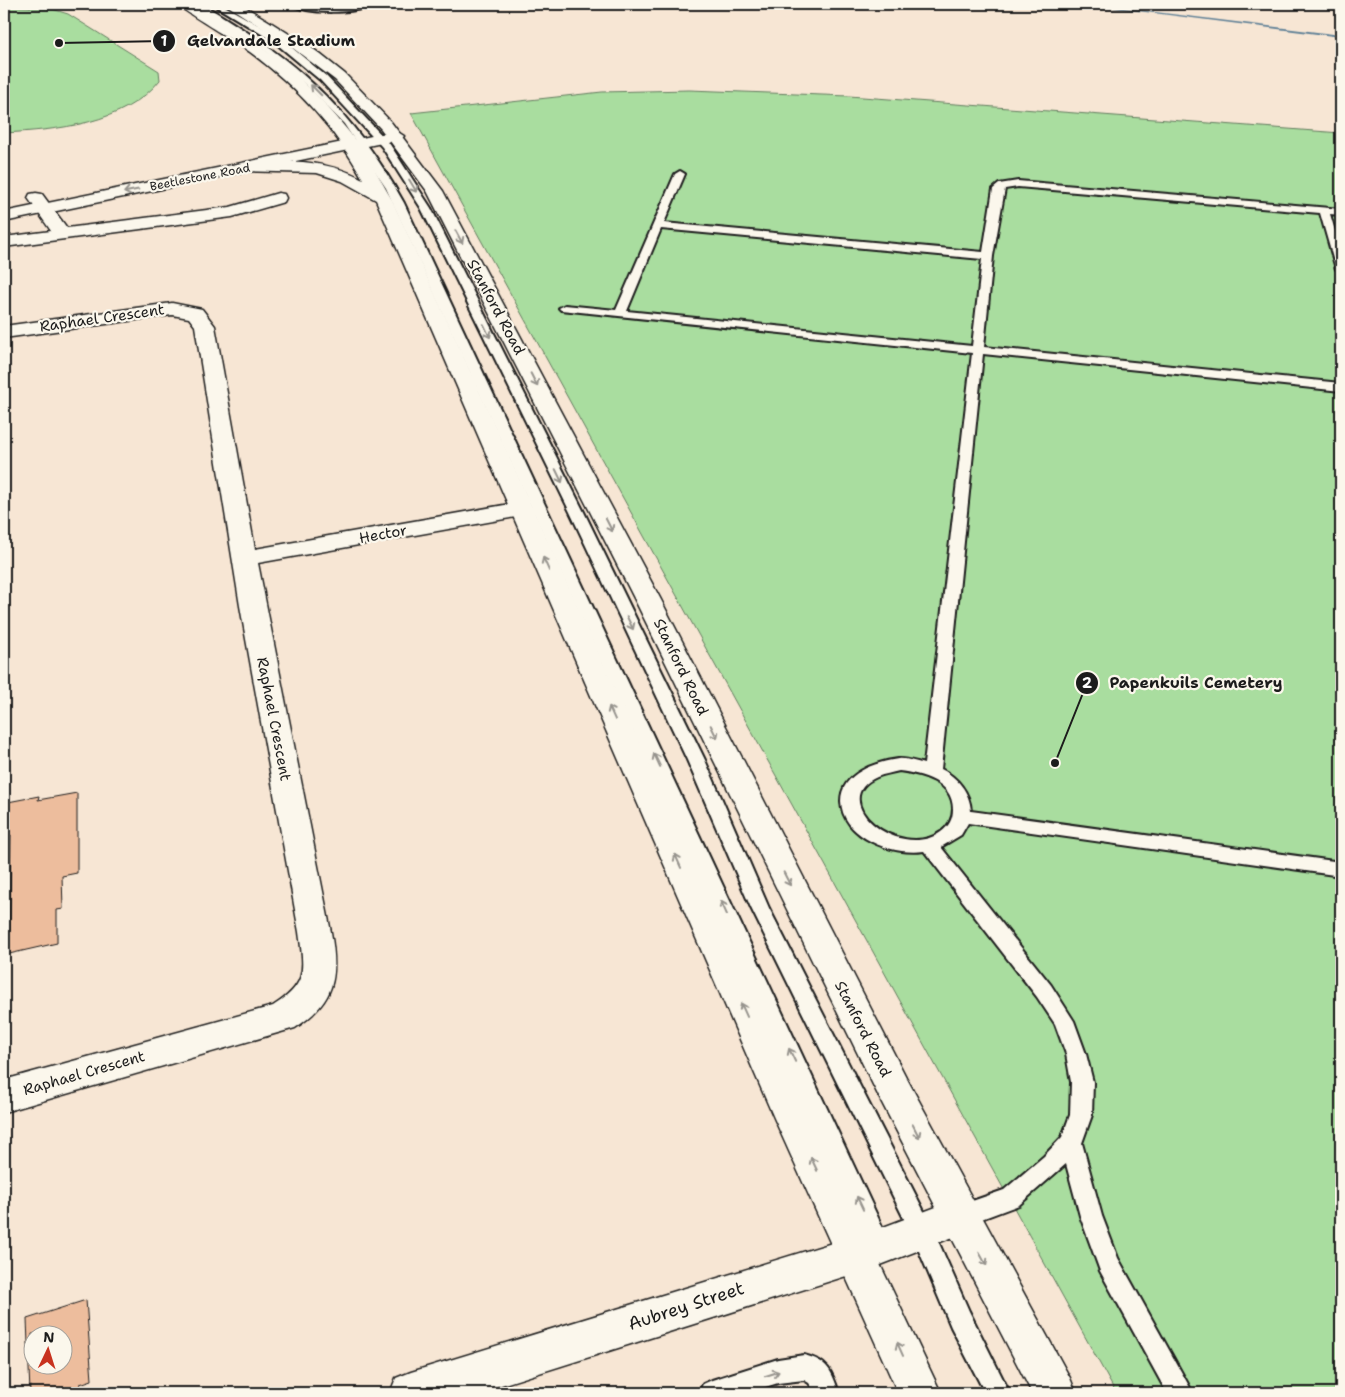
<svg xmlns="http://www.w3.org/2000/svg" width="1345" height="1397" font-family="'Shantell Sans',sans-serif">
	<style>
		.green { fill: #a9dd9f; stroke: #627c5e }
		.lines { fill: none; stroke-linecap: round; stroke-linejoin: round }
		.stream { fill: #5c7e95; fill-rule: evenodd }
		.building { fill: #edbd9d; stroke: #1c1c1c; fill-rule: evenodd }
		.service-casing { stroke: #1c1c1c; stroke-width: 4 }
		.minor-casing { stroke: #1c1c1c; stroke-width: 3 }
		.tertiary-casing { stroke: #1c1c1c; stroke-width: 3 }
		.secondary-casing { stroke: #1c1c1c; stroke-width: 3 }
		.service { fill: #fbf7ec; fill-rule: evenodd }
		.minor { fill: #fbf7ec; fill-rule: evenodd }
		.tertiary { fill: #fbf7ec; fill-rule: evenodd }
		.secondary { fill: #fbf7ec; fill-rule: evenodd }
		.oneway { stroke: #97948e }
		.labels { text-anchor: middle; stroke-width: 4.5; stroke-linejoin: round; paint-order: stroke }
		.far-street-label { font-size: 12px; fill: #1c1c1c; stroke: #fbf7ec }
		.street-label { font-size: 15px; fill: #1c1c1c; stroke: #fbf7ec }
		.near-street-label { font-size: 18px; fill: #1c1c1c; stroke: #fbf7ec }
		.leader { fill: none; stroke: #1c1c1c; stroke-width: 2 }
		.callout-dot { fill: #1c1c1c; stroke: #fbf7ec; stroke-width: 2 }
		.mark-label { font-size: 15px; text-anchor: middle; font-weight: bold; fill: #fff }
		.callout-label { font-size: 16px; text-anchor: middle; font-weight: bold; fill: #1c1c1c; stroke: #fbf7ec; stroke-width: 4.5; stroke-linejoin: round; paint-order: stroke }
	</style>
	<rect width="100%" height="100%" fill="#f7e6d4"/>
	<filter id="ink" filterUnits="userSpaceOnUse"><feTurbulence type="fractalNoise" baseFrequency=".02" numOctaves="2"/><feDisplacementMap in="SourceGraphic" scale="10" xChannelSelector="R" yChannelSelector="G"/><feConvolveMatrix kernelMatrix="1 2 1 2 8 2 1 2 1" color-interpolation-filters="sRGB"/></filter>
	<g filter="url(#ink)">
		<!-- green -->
		<g class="green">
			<path d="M4 6 49 8 68 14 159 71 160 80C125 124 57 130 4 133Z"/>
			<path d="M689 90 849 96 1341 133V1393H1116L411 113 602 92Z"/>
		</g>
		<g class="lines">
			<!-- stream -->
			<path class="stream" d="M1083 4H1091L1341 35V37Z"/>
		</g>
		<!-- building -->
		<g class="building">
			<path d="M77 793V873L62 876 63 909 57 910V943L9 954 11 835 6 836 8 802 39 796 38 800Z"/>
			<path d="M86 1300 92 1380 80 1384 81 1393H30L27 1319ZM32 1334H62V1364H32Z"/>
		</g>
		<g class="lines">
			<defs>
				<g id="service">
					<path d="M193 4H202C294 58 352 109 404 203L888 1239 892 1247 888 1255 880 1258 872 1255 386 188 344 124 306 85 264 50Z"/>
					<path d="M212 4H221L279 37 326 76 389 143 431 208 584 512 705 760 769 908 931 1225 969 1311 1010 1393H985L951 1327 914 1239 751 908 687 760 570 512 421 208 382 147 320 80 273 41Z"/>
					<path d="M291 4 322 7 373 4C357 14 307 15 291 4Z"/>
					<path d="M680 171 685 174 664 223 983 252 993 189 999 184 1018 181 1341 209V215L1330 214 1341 251V272L1336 269 1320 213 1018 187 1005 189 993 256 984 347 1341 383V391L983 354 941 769C957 777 970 792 971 811L1341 862V876L968 823 961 835 941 847 1051 985 1074 1021 1086 1054 1093 1082 1092 1115 1082 1143 1102 1216 1118 1258 1193 1393H1167L1100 1271 1080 1216 1066 1164 1019 1205 960 1227 952 1224 949 1216 952 1208 1004 1190 1044 1156 1062 1137 1070 1115 1071 1082 1066 1054 1055 1024 1037 997 924 851C894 856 842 838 841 801 841 773 876 762 898 759 906 758 916 762 924 764L972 353 561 310 559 308 565 305 616 310 675 174ZM661 229 982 259 972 346 627 311ZM899 771C921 774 953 781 953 809 953 819 949 826 941 832 899 862 824 800 877 777 884 774 892 773 899 771Z"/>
					<path d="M804 1355C828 1361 832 1371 839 1393H815L809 1383 804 1380 778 1383 746 1393H699L703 1384 712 1380 778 1359Z"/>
				</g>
				<g id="minor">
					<path d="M36 193 42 194 67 228 230 207 278 193 284 194 286 198 284 202 232 217 4 247V237L51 231 28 198 30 194Z"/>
					<path d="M172 303 202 309 215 326 255 549 521 502 529 504 533 509 529 514 521 516 258 563 331 932C339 977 335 1002 295 1028L4 1112V1080L273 1006C308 984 304 970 299 932L240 606 195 326 189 318 172 315 4 338V326Z"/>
					<path d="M960 1198 974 1203 979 1216 974 1229 878 1266 476 1393H390L396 1378 411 1372 878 1229Z"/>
				</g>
				<path id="tertiary" d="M396 131 404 136 401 139 4 222V212Z"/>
				<g id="secondary">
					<path d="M177 4C200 4 212 15 231 27 282 58 326 99 361 148 373 165 382 183 392 200L808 1112 941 1393H898L774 1118 376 200 342 181 317 173 242 171 240 168C244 162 254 163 261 162 297 160 331 162 363 179 335 128 296 86 250 52 238 43 181 10 177 4Z"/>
					<path d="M225 4H240L267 20 316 51 345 74 391 122 443 191 661 600 906 1077 1070 1378 1076 1393H1032L880 1099 635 600 427 191 381 129 335 80 290 46Z"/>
				</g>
			</defs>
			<!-- service casing -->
			<use href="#service" class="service-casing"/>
			<!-- minor casing -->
			<use href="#minor" class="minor-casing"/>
			<!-- tertiary casing -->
			<use href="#tertiary" class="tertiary-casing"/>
			<!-- secondary casing -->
			<use href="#secondary" class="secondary-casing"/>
			<!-- service -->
			<use href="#service" class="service"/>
			<!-- minor -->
			<use href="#minor" class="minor"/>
			<!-- tertiary -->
			<use href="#tertiary" class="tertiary"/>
			<!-- secondary -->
			<use href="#secondary" class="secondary"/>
		</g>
		<!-- one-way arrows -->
		<defs><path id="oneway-shaft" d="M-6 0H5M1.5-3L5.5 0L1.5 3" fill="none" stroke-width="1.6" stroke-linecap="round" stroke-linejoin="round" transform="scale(1.25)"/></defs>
		<g class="oneway">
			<use href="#oneway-shaft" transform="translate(316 90) rotate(-135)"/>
			<use href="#oneway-shaft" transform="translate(413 186) rotate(59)"/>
			<use href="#oneway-shaft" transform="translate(131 191) rotate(169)"/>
			<use href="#oneway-shaft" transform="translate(459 237) rotate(62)"/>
			<use href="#oneway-shaft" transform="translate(487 331) rotate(64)"/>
			<use href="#oneway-shaft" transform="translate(534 380) rotate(63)"/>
			<use href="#oneway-shaft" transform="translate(559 476) rotate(64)"/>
			<use href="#oneway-shaft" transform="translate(609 525) rotate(63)"/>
			<use href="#oneway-shaft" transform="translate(546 564) rotate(-114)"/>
			<use href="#oneway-shaft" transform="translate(630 623) rotate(64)"/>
			<use href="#oneway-shaft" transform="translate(612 713) rotate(-114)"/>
			<use href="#oneway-shaft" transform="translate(714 732) rotate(64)"/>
			<use href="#oneway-shaft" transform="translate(657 760) rotate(-115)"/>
			<use href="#oneway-shaft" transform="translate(678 861) rotate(-114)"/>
			<use href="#oneway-shaft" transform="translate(787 879) rotate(63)"/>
			<use href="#oneway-shaft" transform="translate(724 908) rotate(-114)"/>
			<use href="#oneway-shaft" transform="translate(744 1010) rotate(-114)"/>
			<use href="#oneway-shaft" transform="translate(792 1055) rotate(-115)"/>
			<use href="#oneway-shaft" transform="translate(916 1131) rotate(63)"/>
			<use href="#oneway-shaft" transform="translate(814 1164) rotate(-115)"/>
			<use href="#oneway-shaft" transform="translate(860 1203) rotate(-115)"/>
			<use href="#oneway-shaft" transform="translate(983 1259) rotate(61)"/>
			<use href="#oneway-shaft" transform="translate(900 1349) rotate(-114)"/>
			<use href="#oneway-shaft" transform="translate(772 1374) rotate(-18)"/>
		</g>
	</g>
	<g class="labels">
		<!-- far-street labels -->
		<g class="far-street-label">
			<text transform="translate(200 177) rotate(-11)" y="4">Beetlestone Road</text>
		</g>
		<!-- street labels -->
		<g class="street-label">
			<text transform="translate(496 307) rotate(62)" y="5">Stanford Road</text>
			<text transform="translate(102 318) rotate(-8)" y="5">Raphael Crescent</text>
			<text transform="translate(383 534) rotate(-10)" y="5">Hector</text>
			<text transform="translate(681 667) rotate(64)" y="5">Stanford Road</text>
			<text transform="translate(274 719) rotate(79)" y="5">Raphael Crescent</text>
			<text transform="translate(863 1029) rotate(63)" y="5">Stanford Road</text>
			<text transform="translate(84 1073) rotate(-16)" y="5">Raphael Crescent</text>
		</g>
		<!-- near-street labels -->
		<g class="near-street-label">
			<text transform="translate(686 1306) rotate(-18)" y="6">Aubrey Street</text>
		</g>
	</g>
	<!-- callouts -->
	<path class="leader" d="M59 43L164 41M1055 763L1087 683"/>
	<g class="callout-dot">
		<circle cx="59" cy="43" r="5"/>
		<circle cx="1055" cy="763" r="5"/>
		<circle cx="164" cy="41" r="12"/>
		<circle cx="1087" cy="683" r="12"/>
	</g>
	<g class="mark-label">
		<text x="164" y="46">1</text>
		<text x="1087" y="688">2</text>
	</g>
	<g class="callout-label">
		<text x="271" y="46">Gelvandale Stadium</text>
		<text x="1196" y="688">Papenkuils Cemetery</text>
	</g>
	<!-- margin -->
	<rect width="1345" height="1397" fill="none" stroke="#fbf7ec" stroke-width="20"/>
	<rect x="10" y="10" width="1325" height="1377" fill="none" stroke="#1c1c1c" stroke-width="2" filter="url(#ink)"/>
	<!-- north arrow -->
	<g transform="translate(48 1350) rotate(4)"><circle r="24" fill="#fbf7ec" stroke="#a29f99"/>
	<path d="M0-4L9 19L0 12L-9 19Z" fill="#c8321e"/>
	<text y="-8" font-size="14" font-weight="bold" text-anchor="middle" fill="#1c1c1c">N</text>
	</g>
</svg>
